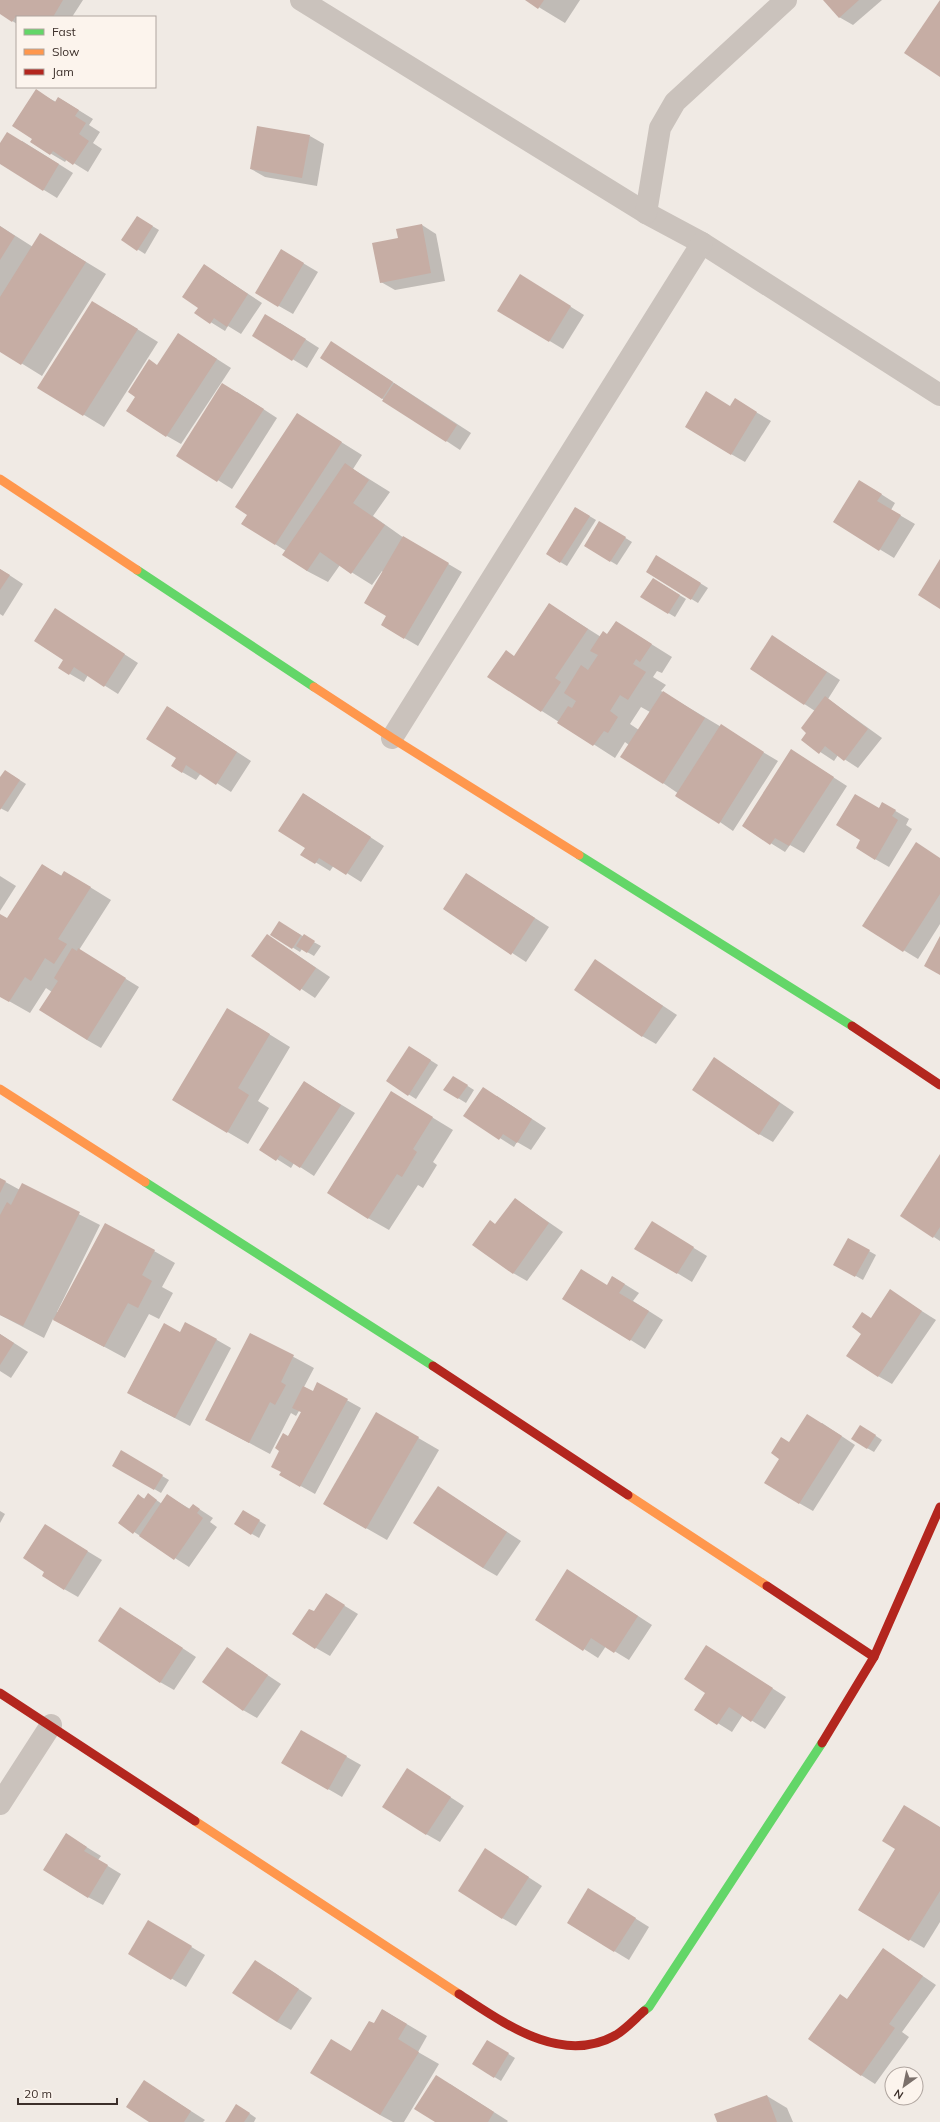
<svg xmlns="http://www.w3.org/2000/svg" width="940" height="2122" font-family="Mulish,sans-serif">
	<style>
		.shadow { fill: #0003; fill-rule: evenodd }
		.building { fill: #c6ada4 }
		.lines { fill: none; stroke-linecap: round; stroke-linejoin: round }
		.street { stroke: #cac2bc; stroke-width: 22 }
		.fast { stroke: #63d668; stroke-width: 9 }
		.slow { stroke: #ff974d; stroke-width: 9 }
		.jam { stroke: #b3261e; stroke-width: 9 }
	</style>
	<rect width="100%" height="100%" fill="#f0eae4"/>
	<!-- shadow -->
	<g class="shadow">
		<path d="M0 0H83L72 17H17V24L0 13Z"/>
		<path d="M527 0H580L565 23Z"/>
		<path d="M824 0H882L853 25 839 17Z"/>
		<path d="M36 91 56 102 59 98 93 119 89 125 100 132 93 143 102 149 88 172 67 159 65 162 31 142 34 138Z"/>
		<path d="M310 136 324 144 317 186 265 177 251 169Z"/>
		<path d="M22 141 73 173 57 198 0 163V145Z"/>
		<path d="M137 217 159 230 145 254 123 240Z"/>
		<path d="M422 225 436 234 445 281 395 290 381 282 399 239Z"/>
		<path d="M0 226 33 247 40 234 106 274 42 376 0 350Z"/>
		<path d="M281 250 318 272 293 314 256 293Z"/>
		<path d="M218 274 262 303 241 334 228 326 225 331 196 313Z"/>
		<path d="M534 284 584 315 563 349 498 310Z"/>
		<path d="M113 314 158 342 104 427 38 387Z"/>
		<path d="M280 323 319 348 307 368 253 335Z"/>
		<path d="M178 334 231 368 181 444 167 436 158 366Z"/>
		<path d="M345 351 471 433 460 450 321 358Z"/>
		<path d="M237 392 277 418 232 489 178 455Z"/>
		<path d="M731 407 749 408 771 421 745 462 731 454Z"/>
		<path d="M317 427 362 455 353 469 390 492 373 516 404 538 462 572 418 646 382 625 388 615 383 572 382 571 372 585 340 565 328 582 307 571 286 551 242 523Z"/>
		<path d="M873 489 895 503 891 510 915 524 894 558 835 522Z"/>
		<path d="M576 508 596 520 567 566 547 554Z"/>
		<path d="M606 526 632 542 617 565 585 546Z"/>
		<path d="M663 560 708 588 698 603 647 572Z"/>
		<path d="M0 569 23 584 3 616 0 614Z"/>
		<path d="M660 583 686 599 675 617 642 597Z"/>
		<path d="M549 604 601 637 607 635 616 622 672 657 662 673 657 671 653 677 666 685 661 691 778 761 733 831 663 783 629 745 625 742 615 758 489 677 515 656ZM641 707 650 712 639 730 630 724Z"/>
		<path d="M56 610 138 663 118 694 88 675 84 682 70 674 64 660Z"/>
		<path d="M786 645 840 680 828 699 882 738 858 768 838 755 834 761 802 740 808 732 815 711 751 669Z"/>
		<path d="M168 707 251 761 231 792 201 773 196 780 182 772 177 758Z"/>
		<path d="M805 759 847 786 804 853 790 845 785 852 743 826Z"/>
		<path d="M12 775 26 784 8 812 0 808V779Z"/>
		<path d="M304 794 384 846 361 882 334 865 330 871 302 854 306 847Z"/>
		<path d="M882 803 909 819 906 825 912 829 889 867 875 859 879 809Z"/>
		<path d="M940 858V924L918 959 864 926Z"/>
		<path d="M42 865 62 876 85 884 111 900 79 950 139 987 101 1048 87 1040 52 992 46 988 30 1013 0 996V915L8 919Z"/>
		<path d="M466 874 549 927 526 962 444 909Z"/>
		<path d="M0 876 16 886 0 911Z"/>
		<path d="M279 923 321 946 314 956 302 949 300 952 272 935Z"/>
		<path d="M281 944 330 977 315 998 252 956Z"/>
		<path d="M595 961 677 1015 656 1044 642 1036Z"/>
		<path d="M248 1021 290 1047 258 1101 269 1108 248 1144 173 1100Z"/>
		<path d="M416 1051 438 1065 416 1099 387 1081Z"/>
		<path d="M728 1067 794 1112 773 1142 759 1134Z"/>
		<path d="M460 1081 474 1090 466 1103 445 1090Z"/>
		<path d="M304 1082 355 1113 314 1176 294 1163 291 1168 261 1149Z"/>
		<path d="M497 1096 546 1128 531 1150 517 1142 514 1147 465 1116Z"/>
		<path d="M412 1105 453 1130 433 1162 437 1165 423 1188 418 1185 389 1230 368 1218Z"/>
		<path d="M940 1156V1241L934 1237Z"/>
		<path d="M0 1179 20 1190 22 1185 100 1225 57 1312 59 1313 154 1251 175 1263 162 1287 173 1293 159 1319 149 1314 125 1358 53 1319 44 1338 0 1315Z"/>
		<path d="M515 1199 563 1232 527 1281 513 1273Z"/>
		<path d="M666 1231 707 1256 692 1282 636 1248Z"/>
		<path d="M869 1251 876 1255 863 1280 842 1268Z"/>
		<path d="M613 1277 639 1293 633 1301 663 1320 645 1349 564 1298 608 1286Z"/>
		<path d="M890 1291 936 1320 892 1384 878 1376Z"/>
		<path d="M180 1333 217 1340 231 1348 190 1426 142 1401Z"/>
		<path d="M0 1334 28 1352 11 1378 0 1371Z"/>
		<path d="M251 1334 314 1368 304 1387 313 1392 318 1384 361 1408 315 1494 281 1475 288 1437 302 1412 299 1411 296 1416 291 1413 270 1454 227 1431Z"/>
		<path d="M377 1414 439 1450 387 1540 324 1504Z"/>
		<path d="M822 1423 855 1445 813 1511 799 1503 790 1443Z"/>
		<path d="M867 1430 882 1440 874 1452 867 1448Z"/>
		<path d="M121 1452 169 1480 161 1493 114 1465Z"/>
		<path d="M139 1496 145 1499H155L162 1504 168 1496 190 1509 193 1505 213 1518 210 1522 217 1527 189 1567 120 1523Z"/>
		<path d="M452 1496 521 1541 497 1576 483 1568Z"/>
		<path d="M0 1511 5 1514 0 1523Z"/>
		<path d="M243 1511 266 1525 259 1538 235 1524Z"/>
		<path d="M59 1534 102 1560 78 1597 64 1589Z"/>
		<path d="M581 1579 652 1625 629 1660 606 1646 598 1658 537 1619Z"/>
		<path d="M340 1603 358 1614 330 1656 316 1648 314 1613Z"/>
		<path d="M135 1617 196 1657 174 1690 160 1682Z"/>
		<path d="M706 1646 786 1697 765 1729 743 1715 732 1732 695 1709 706 1693Z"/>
		<path d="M227 1648 281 1684 257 1718 243 1710Z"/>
		<path d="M301 1731 361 1765 342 1797 283 1763Z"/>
		<path d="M421 1778 464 1806 440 1842 426 1834Z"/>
		<path d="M940 1828V1922L924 1948 859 1910Z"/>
		<path d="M80 1843 101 1856 98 1860 121 1874 103 1905 88 1897Z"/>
		<path d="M499 1858 542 1886 516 1926 502 1918Z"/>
		<path d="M603 1898 649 1927 629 1960 568 1923Z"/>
		<path d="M149 1922 205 1955 186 1987 130 1954Z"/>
		<path d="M883 1949 936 1985 902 2032 909 2037 875 2084 861 2075 847 2000Z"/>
		<path d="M269 1969 312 1998 291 2030 277 2022Z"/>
		<path d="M383 2010 427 2036 418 2052 439 2064 404 2122H393L380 2115 351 2051 374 2024Z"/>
		<path d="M487 2041 515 2058 501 2081 473 2064Z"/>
		<path d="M144 2081 205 2120 203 2122H151Z"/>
		<path d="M450 2084 508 2121 507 2122H437Z"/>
		<path d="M767 2096 787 2108 793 2122H718Z"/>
		<path d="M243 2109 256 2118 254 2122H226Z"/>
	</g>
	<!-- building -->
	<g class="building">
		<path d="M0 0H63L53 17 16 16 12 22 0 14Z"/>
		<path d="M525 0H544L538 9Z"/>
		<path d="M823 0H859L839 18Z"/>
		<path d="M940 0V77L904 53Z"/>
		<path d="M36 89 55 102 58 97 79 110 75 116 86 123 79 134 89 141 73 165 53 151 50 155 30 142 32 139 12 126Z"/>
		<path d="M257 126 310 135 302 178 250 169Z"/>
		<path d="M7 132 59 164 43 191 0 164V143Z"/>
		<path d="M137 216 153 226 137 251 121 240Z"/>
		<path d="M422 224 431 273 380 283 372 243 398 238 396 229Z"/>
		<path d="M0 226 15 236 0 260Z"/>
		<path d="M40 233 86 262 21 365 0 352V297Z"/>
		<path d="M281 249 304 263 278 307 255 293Z"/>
		<path d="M204 264 248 294 227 327 214 318 210 324 194 313 198 308 182 297Z"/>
		<path d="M520 274 571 306 549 342 497 311Z"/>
		<path d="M92 301 138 329 83 416 37 388Z"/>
		<path d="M265 314 306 339 292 361 252 336Z"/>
		<path d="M178 333 217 359 166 437 126 411 135 397 128 392 149 359 157 365Z"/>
		<path d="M331 341 393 382 382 399 320 358Z"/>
		<path d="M222 383 264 409 217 482 176 456Z"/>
		<path d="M394 383 457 425 446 442 382 401Z"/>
		<path d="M706 391 730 406 735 398 757 412 731 455 685 427Z"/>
		<path d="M297 413 342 442 275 545 241 524 247 515 235 507Z"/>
		<path d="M345 463 369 480 353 503 385 525 351 574 320 552 307 571 282 555Z"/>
		<path d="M859 480 882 494 877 501 901 515 879 551 833 522Z"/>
		<path d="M575 507 590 516 560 563 546 554Z"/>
		<path d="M599 521 626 537 610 562 584 546Z"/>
		<path d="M403 536 449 563 404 639 381 625 386 616 364 603Z"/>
		<path d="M656 555 701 583 691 600 646 572Z"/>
		<path d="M940 559V609L918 595Z"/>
		<path d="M0 569 10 575 0 590Z"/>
		<path d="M653 578 680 595 668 614 640 597Z"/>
		<path d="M549 603 588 629 555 678 561 682 541 712 487 677 506 650 514 656Z"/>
		<path d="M55 608 125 654 104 687 74 667 69 675 58 668 63 660 34 641Z"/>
		<path d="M616 621 652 644 640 662 636 659 633 664 646 672 628 700 620 695 610 711 618 717 608 733 604 731 593 746 557 723 568 706 572 708 576 701 564 693 581 665 588 670 598 655 590 651 603 631 607 634Z"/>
		<path d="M772 635 827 672 804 705 750 669Z"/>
		<path d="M663 691 705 718 663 784 620 757Z"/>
		<path d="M825 696 868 729 844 761 825 746 819 754 801 740 806 733 801 728Z"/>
		<path d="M167 706 237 752 216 785 186 765 182 773 171 766 176 758 146 739Z"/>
		<path d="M721 724 764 752 719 824 675 796Z"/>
		<path d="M791 749 834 777 789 846 775 838 770 845 742 826Z"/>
		<path d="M5 770 20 780 0 810V777Z"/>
		<path d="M303 793 371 837 346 875 319 858 315 864 300 855 305 848 278 831Z"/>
		<path d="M855 794 879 808 882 802 896 810 892 816 898 820 875 860 856 848 860 840 836 825Z"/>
		<path d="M916 842 940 858V894L903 952 862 926Z"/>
		<path d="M42 864 61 876 64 871 91 887 58 939 67 944 54 964 45 958 31 981 25 977 9 1002 0 997V914L7 918Z"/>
		<path d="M466 873 535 918 511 955 443 909Z"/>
		<path d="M279 921 301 935 292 949 270 935Z"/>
		<path d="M267 934 316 968 300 991 251 956Z"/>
		<path d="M304 934 315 941 307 953 296 946Z"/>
		<path d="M940 936V975L924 966Z"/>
		<path d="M72 948 77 951 78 948 126 978 87 1040 39 1010 58 981 54 978Z"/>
		<path d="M595 959 663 1006 642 1037 574 990Z"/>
		<path d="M227 1008 270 1034 238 1088 249 1095 227 1133 172 1100Z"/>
		<path d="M409 1046 431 1060 408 1096 386 1081Z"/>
		<path d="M714 1057 780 1103 759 1135 692 1090Z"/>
		<path d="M453 1076 468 1085 458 1099 443 1090Z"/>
		<path d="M304 1081 341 1105 300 1168 280 1155 276 1161 259 1150Z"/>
		<path d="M483 1087 532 1119 517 1143 503 1134 499 1140 463 1116Z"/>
		<path d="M391 1091 433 1117 413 1149 417 1152 402 1177 397 1174 368 1219 327 1193Z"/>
		<path d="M940 1154V1227L933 1238 900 1216Z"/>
		<path d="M0 1178 6 1181 0 1193Z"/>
		<path d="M22 1183 80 1212 23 1326 0 1315V1215L7 1202 11 1205Z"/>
		<path d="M515 1198 549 1223 513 1274 472 1245 490 1220 495 1224Z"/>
		<path d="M652 1221 694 1247 677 1274 634 1249Z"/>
		<path d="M105 1223 155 1250 142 1275 152 1281 138 1308 128 1303 104 1347 53 1320Z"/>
		<path d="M848 1238 870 1250 855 1277 833 1265Z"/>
		<path d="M581 1269 607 1285 612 1276 625 1284 619 1293 649 1311 630 1341 562 1299Z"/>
		<path d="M890 1289 922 1311 878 1377 846 1356 861 1334 852 1327 862 1312 871 1318Z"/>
		<path d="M185 1322 217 1339 175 1418 127 1393 164 1323 180 1332Z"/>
		<path d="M250 1333 294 1355 281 1382 286 1385 275 1405 270 1402 249 1443 205 1420Z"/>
		<path d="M0 1334 14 1343 0 1365Z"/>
		<path d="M317 1382 348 1399 300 1487 279 1475 281 1472 271 1467 279 1451 275 1448 283 1433 288 1436 301 1412 292 1408 303 1386 313 1391Z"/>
		<path d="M376 1412 419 1437 366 1529 323 1504Z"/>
		<path d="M807 1414 842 1436 799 1504 764 1483 779 1459 771 1453 781 1437 789 1442Z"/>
		<path d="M860 1425 876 1435 867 1449 851 1439Z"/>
		<path d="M121 1450 163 1475 154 1490 112 1466Z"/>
		<path d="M438 1486 507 1532 483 1568 413 1523Z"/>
		<path d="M148 1493 157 1500 133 1534 118 1523 138 1494 144 1499Z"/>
		<path d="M167 1494 189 1509 193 1504 200 1509 197 1513 203 1518 174 1560 139 1536Z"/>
		<path d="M243 1510 260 1520 251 1535 234 1524Z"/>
		<path d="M45 1524 88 1551 64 1590 42 1576 44 1572 23 1558Z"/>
		<path d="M567 1569 638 1616 614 1653 591 1638 583 1651 535 1620Z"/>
		<path d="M326 1593 345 1605 315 1649 292 1634 309 1609 314 1611Z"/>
		<path d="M120 1607 183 1648 160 1683 98 1641Z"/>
		<path d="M706 1645 773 1688 751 1722 729 1707 717 1725 694 1710 705 1693 684 1679Z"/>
		<path d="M227 1647 268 1675 243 1711 202 1682Z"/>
		<path d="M301 1730 347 1756 328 1790 281 1763Z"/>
		<path d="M407 1768 451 1797 426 1835 382 1807Z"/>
		<path d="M904 1805 940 1827V1891L909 1941 858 1910 895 1849 882 1841Z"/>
		<path d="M66 1833 87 1847 84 1851 108 1865 88 1898 43 1870Z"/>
		<path d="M485 1848 529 1877 502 1919 458 1891Z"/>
		<path d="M588 1888 636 1918 614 1952 567 1923Z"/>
		<path d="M148 1920 192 1946 171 1980 128 1954Z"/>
		<path d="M883 1948 923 1976 889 2024 895 2028 861 2076 808 2039 840 1994 847 1999Z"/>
		<path d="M255 1960 299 1989 277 2022 232 1993Z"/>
		<path d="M382 2009 407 2024 398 2039 419 2052 380 2115 310 2073 331 2039 351 2051 369 2021 374 2023Z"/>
		<path d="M487 2040 509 2053 494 2078 472 2064Z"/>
		<path d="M436 2075 494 2112 488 2122H435L414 2109Z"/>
		<path d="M144 2080 191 2111 184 2122H149L126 2107Z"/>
		<path d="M767 2095 777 2122H717L714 2114Z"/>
		<path d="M236 2104 250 2113 244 2122H225Z"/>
	</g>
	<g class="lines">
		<!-- street -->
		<g class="street">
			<path d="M301 0 646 213 702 243 940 395"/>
			<path d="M646 213 660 128 675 102 786 0"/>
			<path d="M392 738 702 243"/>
			<path d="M0 1804 51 1725"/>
		</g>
		<!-- fast -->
		<g class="fast">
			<path d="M137 570 314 687"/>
			<path d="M579 855 852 1026"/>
			<path d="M145 1182 433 1366"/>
			<path d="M644 2011 649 2007 822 1743"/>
		</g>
		<!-- slow -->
		<g class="slow">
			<path d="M0 479 137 570"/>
			<path d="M314 687 392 738 579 855"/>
			<path d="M0 1089 145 1182"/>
			<path d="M628 1495 767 1586"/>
			<path d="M195 1821 459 1994"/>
		</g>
		<!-- jam -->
		<g class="jam">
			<path d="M852 1026 940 1085"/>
			<path d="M433 1366 628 1495"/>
			<path d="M767 1586 874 1657"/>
			<path d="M0 1693 195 1821"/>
			<path d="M822 1743 874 1657 940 1507"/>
			<path d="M459 1994C504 2023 561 2066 616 2035 626 2029 635 2019 644 2011"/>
		</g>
	</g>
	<!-- legend -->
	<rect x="16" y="16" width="140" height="72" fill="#fcf4ed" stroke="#afa59f"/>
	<rect x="24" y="29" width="20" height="6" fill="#63d668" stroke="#afa59f"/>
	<text x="52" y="36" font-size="12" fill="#3c2f2a">Fast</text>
	<rect x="24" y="49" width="20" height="6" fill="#ff974d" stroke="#afa59f"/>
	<text x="52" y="56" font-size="12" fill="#3c2f2a">Slow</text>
	<rect x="24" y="69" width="20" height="6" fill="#b3261e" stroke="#afa59f"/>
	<text x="52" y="76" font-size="12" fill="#3c2f2a">Jam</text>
	<!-- north arrow -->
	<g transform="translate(904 2086) rotate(213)"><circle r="19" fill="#fcf4ed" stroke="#afa59f"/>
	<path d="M0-3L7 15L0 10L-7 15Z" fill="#7b706b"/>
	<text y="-6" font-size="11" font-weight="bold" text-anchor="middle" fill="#3c2f2a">N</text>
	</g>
	<!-- scale -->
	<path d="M18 2098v6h99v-6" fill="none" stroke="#3c2f2a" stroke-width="2"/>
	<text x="24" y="2098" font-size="12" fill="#3c2f2a" stroke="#fcf4ed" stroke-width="3" paint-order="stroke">20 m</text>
</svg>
